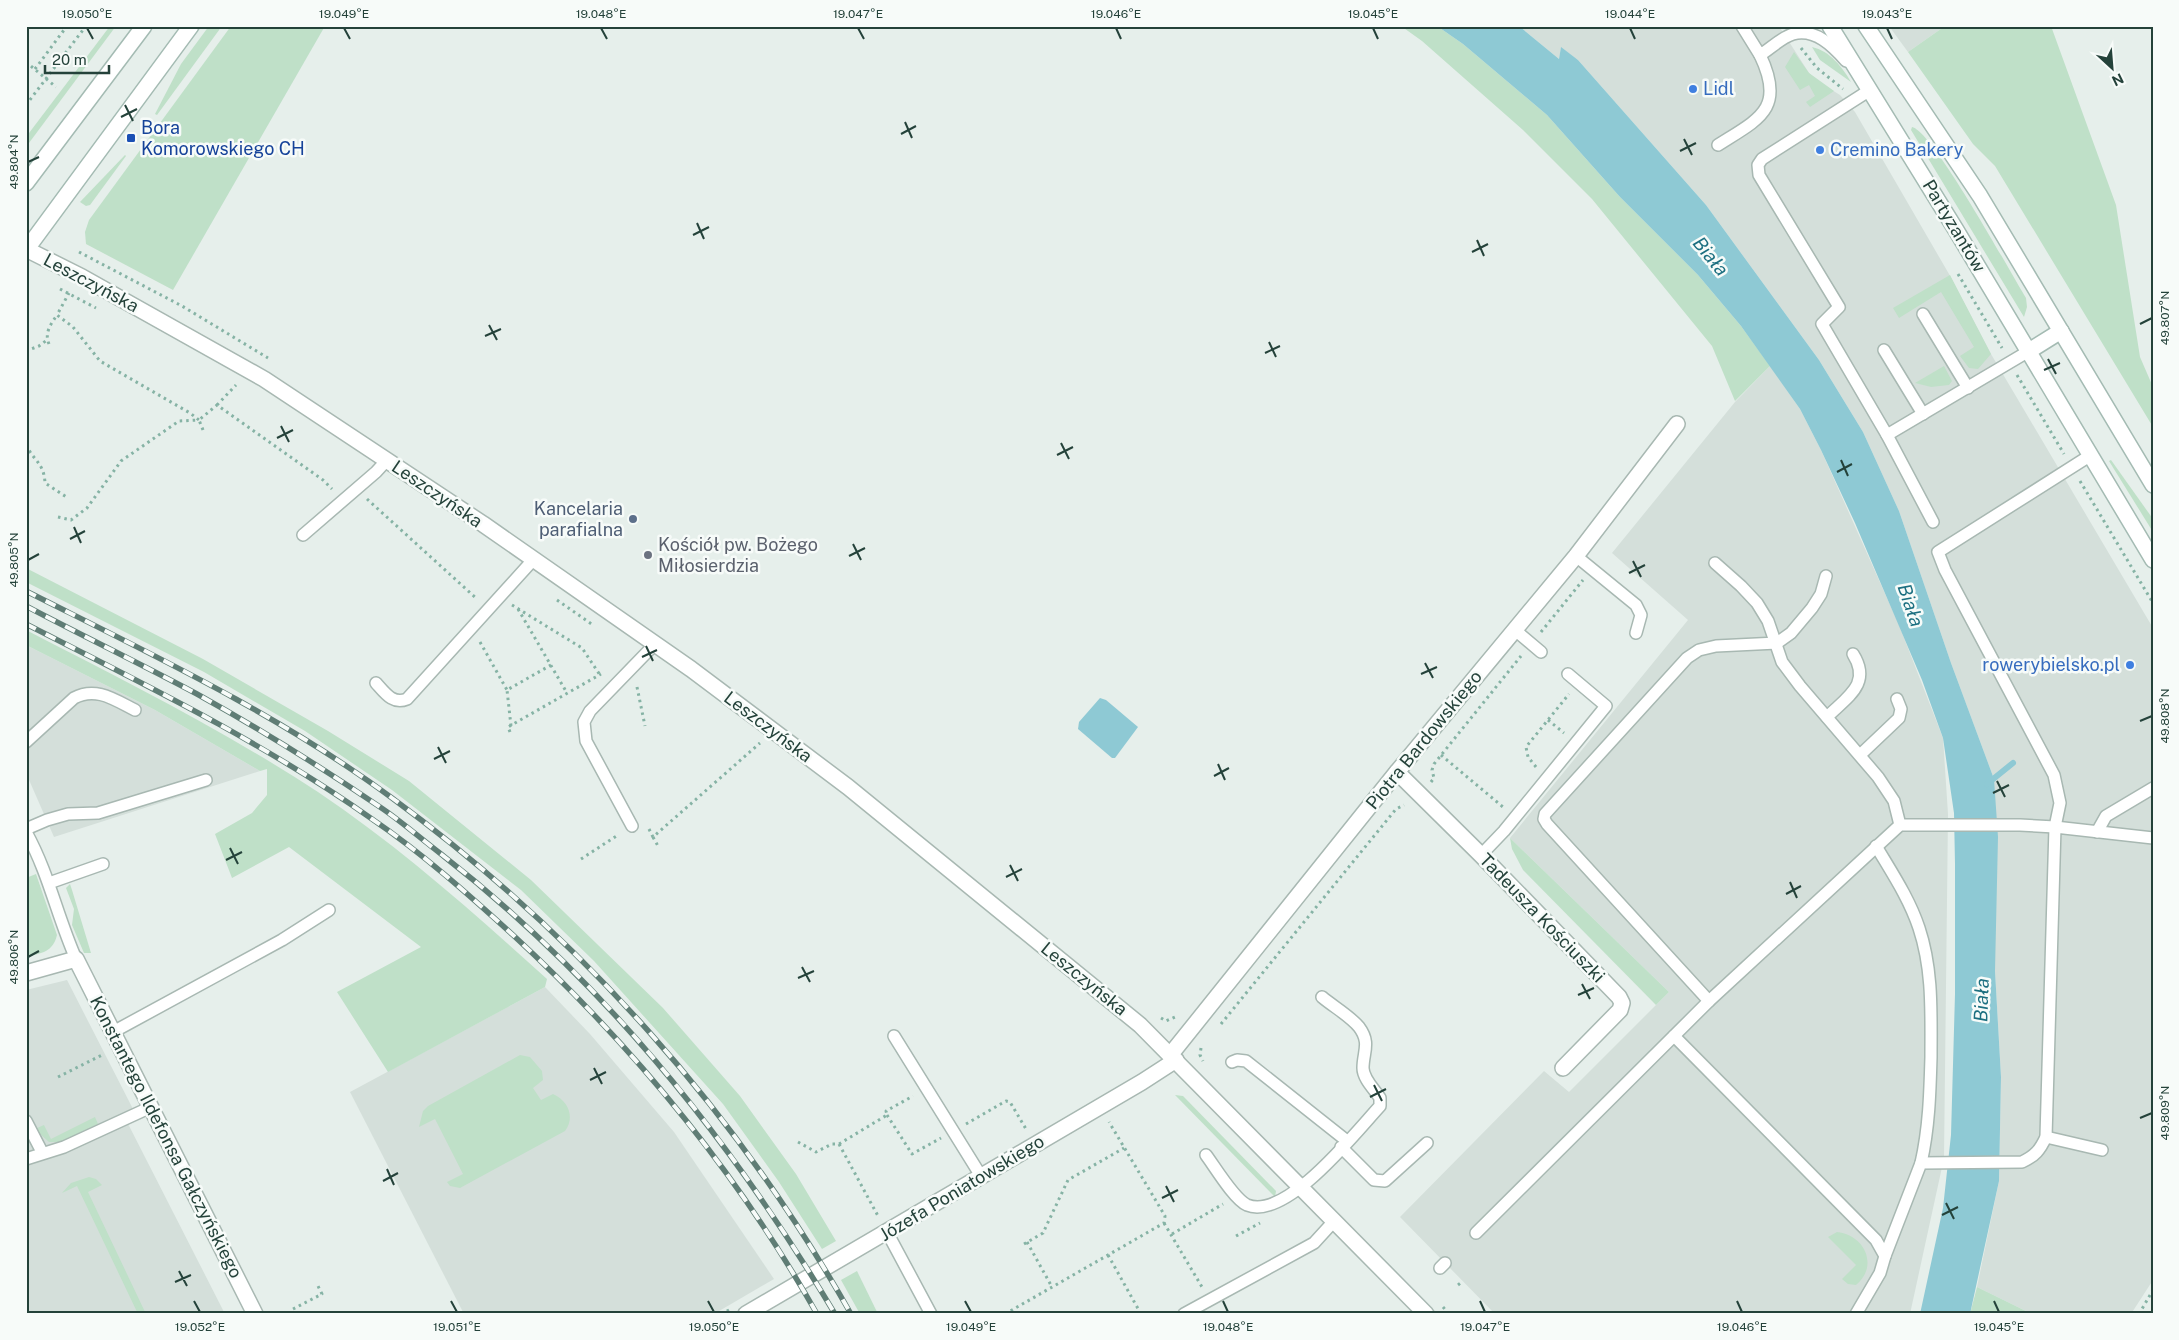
<svg xmlns="http://www.w3.org/2000/svg" width="2179" height="1340" font-family="'Public Sans',sans-serif">
	<style>
		.built { fill: #d4dfda }
		.green { fill: #bfe0c8 }
		.water { fill: #8ec9d4 }
		.lines { fill: none; stroke-linecap: round; stroke-linejoin: round }
		.stream { stroke: #8ec9d4; stroke-width: 6 }
		.lane-casing { stroke: #a8b8b2; stroke-width: 14 }
		.street-casing { stroke: #a8b8b2; stroke-width: 18 }
		.secondary-casing { stroke: #a4bbb3; stroke-width: 18 }
		.path { stroke: #86b3a5; stroke-width: 3; stroke-dasharray: 2.5 4; stroke-linecap: butt }
		.lane { stroke: #fff; stroke-width: 11 }
		.street { stroke: #fff; stroke-width: 15 }
		.secondary { stroke: #fff; stroke-width: 15 }
		.rail-casing { stroke: #5f7d75; stroke-width: 5.5 }
		.rail { stroke: #f7fbf9; stroke-width: 4; stroke-dasharray: 11; stroke-linecap: butt }
		.ticks { fill: none; stroke: #24423a; stroke-width: 2 }
		.shop-dot { fill: #3f7fe0; stroke: #f7fbf9; stroke-width: 2 }
		.transit-dot { fill: #1a4fb4; stroke: #f7fbf9; stroke-width: 2 }
		.service-dot { fill: #5c6f8a; stroke: #f7fbf9; stroke-width: 2 }
		.worship-dot { fill: #6b7280; stroke: #f7fbf9; stroke-width: 2 }
		.labels { text-anchor: middle; stroke-width: 5; stroke-linejoin: round; paint-order: stroke }
		.shop-label { font-size: 18px; fill: #366cbe; stroke: #f7fbf9; text-anchor: start }
		.transit-label { font-size: 18px; fill: #164399; stroke: #f7fbf9; text-anchor: start }
		.street-label { font-size: 18px; fill: #24423a; stroke: #f7fbf9 }
		.service-label { font-size: 18px; fill: #4e5e75; stroke: #f7fbf9; text-anchor: end }
		.worship-label { font-size: 18px; fill: #5b616d; stroke: #f7fbf9; text-anchor: start }
		.water-label { font-size: 19px; font-style: italic; fill: #1c6f80; stroke: #f7fbf9 }
		.neatline { fill: none; stroke: #24423a; stroke-width: 2 }
		.ticks-label { font-size: 12px; text-anchor: middle; fill: #24423a }
	</style>
	<rect width="100%" height="100%" fill="#e6efeb"/>
	<!-- built -->
	<g class="built">
		<path d="M1519 26H1779L1809 73 1819 82 1840 95 1855 112 1949 274 1991 354 2153 628V1280L2131 1314H2032L1977 1287 1999 1181 2001 1077 1995 971 1994 779 1951 663 1899 511 1863 432 1819 360 1706 205 1578 60 1561 48 1559 59Z"/>
		<path d="M1889 26H1945L1908 52Z"/>
		<path d="M1770 366 1800 409 1821 450 1899 625 1943 738 1948 814 1944 1158 1910 1314H1495L1400 1217 1544 1071 1569 1092 1669 992 1510 838 1688 620 1612 553 1735 402Z"/>
		<path d="M26 645 155 710 260 771 54 837 26 773Z"/>
		<path d="M67 980 133 1109 123 1114 225 1314H26V990Z"/>
		<path d="M545 987 590 1034 674 1132 774 1279 714 1314H464L350 1092Z"/>
	</g>
	<!-- green -->
	<g class="green">
		<path d="M110 26H116L26 147V137Z"/>
		<path d="M209 26H222L157 115 155 114 181 64Z"/>
		<path d="M231 26H325L173 290 86 244 85 232 89 220Z"/>
		<path d="M1401 26H1437L1463 44 1547 115 1620 197 1698 275 1741 326 1770 366 1735 401 1712 346 1592 199 1523 130 1422 41Z"/>
		<path d="M1945 26H2051L2116 205 2140 357 2153 387V427L1995 166 1973 144 1908 52Z"/>
		<path d="M1812 47C1830 51 1842 67 1851 82L1820 60Z"/>
		<path d="M1794 52 1809 73 1834 91 1810 107 1806 102 1815 96 1809 85 1800 90 1785 67Z"/>
		<path d="M1912 127C1933 131 2010 272 2026 298L2027 307 2024 317 1911 130Z"/>
		<path d="M125 155 126 156 90 205 86 206 80 202Z"/>
		<path d="M1950 275 1991 354 1978 369 1969 368 1960 356 1974 347 1941 292 1899 318 1893 308Z"/>
		<path d="M1944 366 1952 381 1949 385 1931 387 1915 383Z"/>
		<path d="M2111 460 2153 519V532L2109 461Z"/>
		<path d="M26 568 203 659 328 731 409 781 531 880 663 1008 740 1096 796 1174 836 1241 822 1249 779 1182 723 1104 594 961 521 890 392 790 305 731 204 672 26 582Z"/>
		<path d="M26 630C125 681 225 731 318 792 400 847 474 913 547 979L545 987 388 1072 337 992 421 947 289 847 232 878 215 834 252 813 267 795V769L260 771 155 710 26 645Z"/>
		<path d="M1510 838 1669 992 1656 1005 1523 870 1512 849Z"/>
		<path d="M36 874 57 935C53 952 42 953 26 957V878Z"/>
		<path d="M70 884 72 890 91 953H84L72 925 74 909 66 888Z"/>
		<path d="M520 1055 530 1057 542 1071 543 1080 533 1088 541 1100 553 1094C569 1101 575 1118 565 1131L460 1188 450 1186 447 1182 463 1174 435 1119 419 1127 423 1111 428 1106Z"/>
		<path d="M1175 1095 1183 1096 1276 1191 1275 1197Z"/>
		<path d="M95 1117 98 1124 60 1142H49L40 1134 37 1128 44 1125 51 1139Z"/>
		<path d="M89 1177 96 1179 102 1185 88 1192 146 1314H138L77 1186 62 1193 71 1183Z"/>
		<path d="M1837 1232C1865 1235 1879 1266 1856 1285L1848 1284 1842 1279 1856 1265 1828 1237Z"/>
		<path d="M857 1271 878 1314H860L841 1280Z"/>
		<path d="M1977 1287 2032 1314H1970Z"/>
	</g>
	<!-- water -->
	<g class="water">
		<path d="M1437 26H1519L1559 59 1561 47 1578 60 1706 205 1819 360 1863 432 1899 511 1951 663 1994 779 1998 837 1995 971 2001 1077 1999 1181 1970 1314H1920L1943 1208 1951 1135 1955 994V864L1954 813 1943 738 1922 680 1855 523 1821 450 1800 409 1741 326 1698 275 1620 197 1547 115 1463 44Z"/>
		<path d="M1100 698 1106 700 1138 727 1115 758H1112L1078 729 1079 722Z"/>
	</g>
	<g class="lines">
		<!-- stream -->
		<path class="stream" d="M1987 784 2013 763"/>
		<defs>
			<g id="lane">
				<path d="M1742 26 1760 55C1770 49 1782 37 1793 34 1815 28 1833 46 1846 61"/>
				<path d="M1870 90 1762 159 1758 165 1759 175 1839 307 1822 324 1887 435 1933 522"/>
				<path d="M1718 145C1759 119 1786 109 1760 55"/>
				<path d="M1923 314 1968 388"/>
				<path d="M1884 350 1923 414"/>
				<path d="M1887 435 2029 351"/>
				<path d="M303 535 376 472 387 460"/>
				<path d="M1576 556 1636 605 1641 615 1636 633"/>
				<path d="M1715 563 1741 586 1757 603 1768 621 1782 662 1800 686 1878 777 1894 801 1900 825"/>
				<path d="M1515 630 1541 652"/>
				<path d="M376 683C385 693 393 705 407 699L533 560"/>
				<path d="M1827 717C1847 697 1872 684 1853 654"/>
				<path d="M26 742 74 698C96 686 115 700 135 710"/>
				<path d="M1860 755 1899 718 1901 709 1897 699"/>
				<path d="M632 826 586 741 584 722 590 711 655 644"/>
				<path d="M26 829 47 820 68 814 98 813 206 780"/>
				<path d="M26 832C49 874 57 916 76 959"/>
				<path d="M2097 832 2106 816 2153 788"/>
				<path d="M1876 846C1892 873 1909 898 1919 928 1933 970 1931 1013 1931 1057 1930 1093 1929 1128 1921 1163"/>
				<path d="M1481 855 1504 831 1606 706 1568 674"/>
				<path d="M49 883 103 864"/>
				<path d="M1709 1001 1547 824 1544 819 1545 814 1687 658 1699 650 1716 646 1777 643 1791 633 1812 608 1821 594 1826 576"/>
				<path d="M113 1032 282 940 329 910"/>
				<path d="M894 1036 981 1176"/>
				<path d="M1674 1036 1876 1240 1885 1256 1880 1273 1856 1314"/>
				<path d="M1232 1062 1237 1060 1246 1061 1347 1141"/>
				<path d="M26 1121 42 1152"/>
				<path d="M2046 1137 2102 1150"/>
				<path d="M1341 1147 1374 1180 1385 1181 1427 1143"/>
				<path d="M1206 1155C1215 1167 1234 1199 1247 1205 1286 1221 1355 1133 1380 1106V1098C1375 1090 1363 1079 1363 1068 1363 1052 1371 1043 1359 1027 1350 1016 1334 1007 1322 997"/>
				<path d="M26 1159 64 1147 151 1107"/>
				<path d="M887 1232 931 1314"/>
				<path d="M1476 1233 1709 1001 1900 825H2020L2055 827 2060 803 2054 775 1945 570 1938 552 2091 455"/>
				<path d="M1885 1256 1921 1163 2022 1162C2035 1156 2040 1150 2046 1137L2055 827 2153 838"/>
				<path d="M1440 1268 1445 1263"/>
				<path d="M1184 1314 1314 1243 1335 1220"/>
			</g>
			<g id="street">
				<path d="M26 249 82 277 264 379 483 524 691 669 848 787 1140 1025 1426 1314"/>
				<path d="M1397 772 1481 855 1619 997 1622 1003 1620 1010 1563 1068"/>
				<path d="M26 973 76 959 255 1314"/>
				<path d="M1171 1054 1397 772 1576 556 1677 424"/>
				<path d="M746 1314 1142 1082 1176 1060"/>
			</g>
			<g id="secondary">
				<path d="M1830 26 1956 230 2153 560"/>
				<path d="M1866 26 1980 196 2153 485"/>
				<path d="M26 183 144 26"/>
				<path d="M26 250 191 26"/>
				<path d="M2029 351 2061 331"/>
			</g>
		</defs>
		<!-- lane casing -->
		<use href="#lane" class="lane-casing"/>
		<!-- street casing -->
		<use href="#street" class="street-casing"/>
		<!-- secondary casing -->
		<use href="#secondary" class="secondary-casing"/>
		<!-- path -->
		<g class="path">
			<path d="M1801 48 1817 68 1843 89"/>
			<path d="M26 62 56 87"/>
			<path d="M35 69 67 26"/>
			<path d="M26 105 86 26"/>
			<path d="M79 252 182 306 268 358"/>
			<path d="M1958 274 2002 348"/>
			<path d="M60 289 96 308"/>
			<path d="M49 344C44 333 51 324 57 315"/>
			<path d="M26 351 39 346 47 340"/>
			<path d="M2017 375 2064 454"/>
			<path d="M217 405 236 385"/>
			<path d="M203 430 199 420 217 405 323 480 332 489"/>
			<path d="M26 445C34 461 44 463 45 483L68 498"/>
			<path d="M2080 481 2153 603"/>
			<path d="M367 499 477 599"/>
			<path d="M58 517 71 520 87 508 121 461 179 421 199 420 190 413 100 361 73 327 57 315 69 293"/>
			<path d="M557 600 593 625"/>
			<path d="M512 605 582 648 600 675"/>
			<path d="M518 609 567 693"/>
			<path d="M1541 632 1583 580"/>
			<path d="M480 642 507 690"/>
			<path d="M637 687 645 726"/>
			<path d="M1548 720 1564 733"/>
			<path d="M511 726 507 690 551 665"/>
			<path d="M510 732 508 727 601 674"/>
			<path d="M1441 755 1503 807"/>
			<path d="M1536 767 1528 757 1526 747 1569 694"/>
			<path d="M1431 782 1434 778 1432 770 1434 764 1521 656"/>
			<path d="M649 829 653 837 760 743"/>
			<path d="M653 837 658 846"/>
			<path d="M581 859 618 835"/>
			<path d="M1161 1018 1166 1021 1175 1017"/>
			<path d="M1221 1024 1396 809 1404 805"/>
			<path d="M1201 1048 1200 1055 1203 1061"/>
			<path d="M58 1077 104 1054"/>
			<path d="M887 1115 912 1154 941 1138"/>
			<path d="M966 1124 1006 1101 1010 1102 1026 1129"/>
			<path d="M798 1142 816 1152 832 1144H839L887 1115 886 1111 913 1096"/>
			<path d="M839 1144 878 1216"/>
			<path d="M1164 1223 1202 1287"/>
			<path d="M1172 1234 1223 1204"/>
			<path d="M1236 1236 1260 1223"/>
			<path d="M1027 1242 1052 1287"/>
			<path d="M1024 1244 1043 1233 1068 1180 1124 1148"/>
			<path d="M1108 1255 1141 1314"/>
			<path d="M1458 1285 1463 1281"/>
			<path d="M1443 1307 1449 1314"/>
			<path d="M293 1309 322 1294 317 1284"/>
			<path d="M721 1314 729 1310"/>
			<path d="M1005 1314 1164 1223 1165 1216 1109 1122"/>
			<path d="M2139 1314 2153 1290"/>
		</g>
		<!-- lane -->
		<use href="#lane" class="lane"/>
		<!-- street -->
		<use href="#street" class="street"/>
		<!-- secondary -->
		<use href="#secondary" class="secondary"/>
		<defs>
			<g id="rail">
				<path d="M26 591C151 654 280 715 392 798 580 936 736 1111 851 1314"/>
				<path d="M26 606C83 636 141 664 197 694 260 729 321 767 380 807 401 821 420 838 441 854 603 980 730 1138 835 1314"/>
				<path d="M26 624C144 684 263 742 372 819 422 853 468 894 513 935 632 1045 737 1172 817 1314"/>
			</g>
		</defs>
		<!-- rail casing -->
		<use href="#rail" class="rail-casing"/>
		<!-- rail -->
		<use href="#rail" class="rail"/>
	</g>
	<!-- ticks -->
	<path class="ticks" d="M87 28 93 39M344 28 350 39M601 28 607 39M858 28 864 39M1116 28 1121 39M1373 28 1378 39M1630 28 1635 39M1887 28 1892 39M125 105 133 121M121 117 137 109M905 122 912 138M901 134 916 126M1684 139 1692 155M1680 151 1696 143M28 162 39 157M697 223 704 239M693 235 709 227M1477 240 1484 256M1472 252 1488 244M2140 324 2152 318M489 325 497 340M485 336 501 329M1269 342 1276 357M1265 353 1280 346M2048 359 2056 374M2044 370 2060 363M281 426 289 442M277 438 293 430M1061 443 1069 459M1057 455 1073 447M1841 460 1848 476M1837 472 1852 464M74 527 81 543M70 539 85 531M853 544 861 560M849 556 865 548M28 560 39 554M1633 561 1641 577M1629 573 1645 565M646 646 653 661M642 657 657 650M1425 663 1433 678M1421 674 1437 667M2140 721 2152 716M438 747 446 763M434 759 450 751M1218 764 1225 780M1214 776 1229 768M1997 781 2005 797M1993 793 2009 785M230 848 238 864M226 860 242 852M1010 865 1018 881M1006 877 1022 869M1790 882 1797 898M1786 894 1801 886M28 957 39 951M802 967 810 982M798 978 814 971M1582 984 1590 999M1578 995 1594 988M594 1068 602 1084M590 1080 606 1072M1374 1085 1382 1101M1370 1097 1386 1089M2140 1118 2152 1113M387 1169 394 1185M383 1181 398 1173M1166 1186 1174 1202M1162 1198 1178 1190M1946 1203 1954 1219M1942 1215 1958 1207M179 1271 187 1286M175 1282 191 1275M194 1301 200 1312M451 1301 457 1312M708 1301 714 1312M965 1301 971 1312M1223 1301 1228 1312M1480 1301 1485 1312M1737 1301 1742 1312M1994 1301 1999 1312"/>
	<!-- markers -->
	<g class="shop-dot">
		<circle cx="1693" cy="89" r="5"/>
		<circle cx="1820" cy="150" r="5"/>
		<circle cx="2130" cy="665" r="5"/>
	</g>
	<rect class="transit-dot" x="126" y="133" width="10" height="10" rx="2.5"/>
	<circle class="service-dot" cx="633" cy="519" r="5"/>
	<circle class="worship-dot" cx="648" cy="555" r="5"/>
	<g class="labels">
		<!-- shop labels -->
		<g class="shop-label">
			<text x="1703" y="95">Lidl</text>
			<text x="1830" y="156">Cremino Bakery</text>
			<text x="2120" y="671" text-anchor="end">rowerybielsko.pl</text>
		</g>
		<!-- transit labels -->
		<g class="transit-label">
			<text x="141" y="134">Bora<tspan x="141" dy="21">Komorowskiego CH</tspan></text>
		</g>
		<!-- street labels -->
		<g class="street-label">
			<text transform="translate(1954 226) rotate(59)" y="6">Partyzantów</text>
			<text transform="translate(91 283) rotate(28)" y="6">Leszczyńska</text>
			<text transform="translate(437 494) rotate(34)" y="6">Leszczyńska</text>
			<text transform="translate(768 727) rotate(37)" y="6">Leszczyńska</text>
			<text transform="translate(1424 740) rotate(-51)" y="6">Piotra Bardowskiego</text>
			<text transform="translate(1542 918) rotate(46)" y="6">Tadeusza Kościuszki</text>
			<text transform="translate(1084 979) rotate(39)" y="6">Leszczyńska</text>
			<text transform="translate(166 1137) rotate(63)" y="6">Konstantego Ildefonsa Gałczyńskiego</text>
			<text transform="translate(962 1188) rotate(-31)" y="6">Józefa Poniatowskiego</text>
		</g>
		<!-- service labels -->
		<g class="service-label">
			<text x="623" y="515">Kancelaria<tspan x="623" dy="21">parafialna</tspan></text>
		</g>
		<!-- worship labels -->
		<g class="worship-label">
			<text x="658" y="551">Kościół pw. Bożego<tspan x="658" dy="21">Miłosierdzia</tspan></text>
		</g>
		<!-- water labels -->
		<g class="water-label">
			<text transform="translate(1711 256) rotate(51)" y="7">Biała</text>
			<text transform="translate(1911 605) rotate(71)" y="7">Biała</text>
			<text transform="translate(1981 1000) rotate(-88)" y="7">Biała</text>
		</g>
	</g>
	<!-- border -->
	<rect width="2179" height="1340" fill="none" stroke="#f7fbf9" stroke-width="55"/>
	<!-- north arrow -->
	<g transform="translate(2112 68) rotate(154)" stroke="#f7fbf9" stroke-width="4" paint-order="stroke">
	<path d="M0-4L9 19L0 12L-9 19Z" fill="#24423a"/>
	<text y="-8" font-size="14" font-weight="bold" text-anchor="middle" fill="#24423a">N</text>
	</g>
	<!-- scale -->
	<path d="M45 65v8h64v-8" fill="none" stroke="#24423a" stroke-width="2.5"/>
	<text x="52" y="65" font-size="15" fill="#24423a" stroke="#f7fbf9" stroke-width="4" paint-order="stroke">20 m</text>
	<rect x="28" y="28" width="2124" height="1284" class="neatline"/>
	<g class="ticks-label">
		<text x="87" y="18">19.050°E</text>
		<text x="344" y="18">19.049°E</text>
		<text x="601" y="18">19.048°E</text>
		<text x="858" y="18">19.047°E</text>
		<text x="1116" y="18">19.046°E</text>
		<text x="1373" y="18">19.045°E</text>
		<text x="1630" y="18">19.044°E</text>
		<text x="1887" y="18">19.043°E</text>
		<text transform="translate(14 162) rotate(-90)" y="4">49.804°N</text>
		<text transform="translate(2165 318) rotate(-90)" y="4">49.807°N</text>
		<text transform="translate(14 560) rotate(-90)" y="4">49.805°N</text>
		<text transform="translate(2165 716) rotate(-90)" y="4">49.808°N</text>
		<text transform="translate(14 957) rotate(-90)" y="4">49.806°N</text>
		<text transform="translate(2165 1113) rotate(-90)" y="4">49.809°N</text>
		<text x="200" y="1331">19.052°E</text>
		<text x="457" y="1331">19.051°E</text>
		<text x="714" y="1331">19.050°E</text>
		<text x="971" y="1331">19.049°E</text>
		<text x="1228" y="1331">19.048°E</text>
		<text x="1485" y="1331">19.047°E</text>
		<text x="1742" y="1331">19.046°E</text>
		<text x="1999" y="1331">19.045°E</text>
	</g>
</svg>
